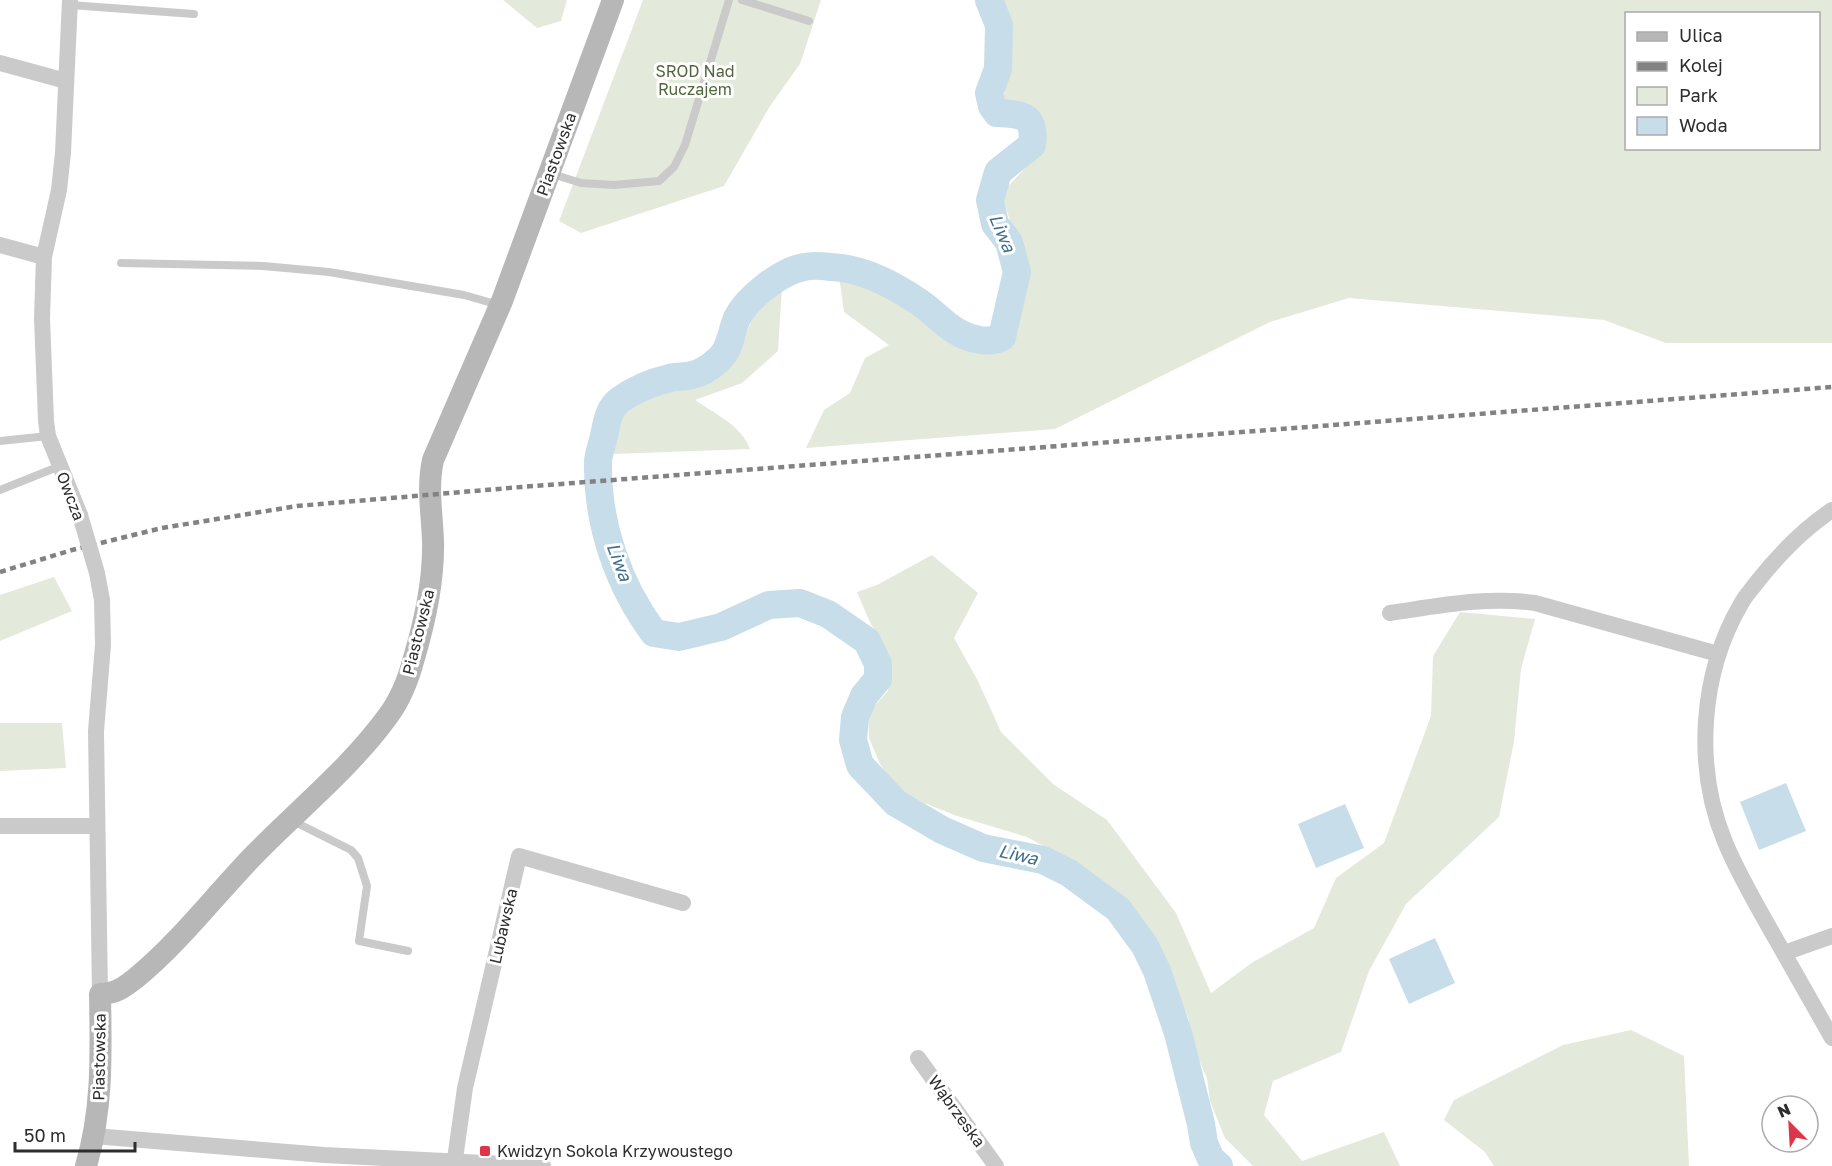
<svg xmlns="http://www.w3.org/2000/svg" width="1832" height="1166" font-family="'Golos Text',sans-serif">
	<style>
		.green { fill: #e3eadb; fill-rule: evenodd }
		.water { fill: #c7dde9 }
		.lines { fill: none; stroke-linecap: round; stroke-linejoin: round }
		.river { stroke: #c7dde9; stroke-width: 28 }
		.lane { stroke: #cacaca; stroke-width: 8 }
		.street { stroke: #cacaca; stroke-width: 16 }
		.secondary { stroke: #b7b7b7; stroke-width: 22 }
		.rail { stroke: #828282; stroke-width: 4.5; stroke-dasharray: 6 4.5; stroke-linecap: butt }
		.street-bridge { stroke: #cacaca; stroke-width: 16 }
		.poi-dot { fill: #dc364a; stroke: #fff; stroke-width: 2 }
		.labels { text-anchor: middle; stroke-width: 6; stroke-linejoin: round; paint-order: stroke }
		.park-label { font-size: 16px; fill: #52663d; stroke: #fff }
		.street-label { font-size: 16px; fill: #2d2d2d; stroke: #fff }
		.poi-label { font-size: 16px; fill: #2d2d2d; stroke: #fff; text-anchor: start }
		.water-label { font-size: 18px; font-style: italic; fill: #3f708a; stroke: #fff }
	</style>
	<rect width="100%" height="100%" fill="#fff"/>
	<!-- green -->
	<g class="green">
		<path d="M503 0H567L561 21 537 28Z"/>
		<path d="M643 0H821L800 64 770 106 724 186 581 233 559 221Z"/>
		<path d="M1001 0H1832V343H1666L1604 320 1349 298 1270 322 1055 429 806 448 824 410 850 393 865 358 889 345 844 312 839 276 907 305 948 342 996 349 1013 339 1024 271 1002 193 1044 148 1036 111 1003 105 1012 21ZM1626 14H1818V148H1626Z"/>
		<path d="M782 288 778 351 742 383 695 400C714 413 742 426 750 449L612 454 620 417 667 386 707 379 740 352 756 307Z"/>
		<path d="M932 555 978 593 954 638 978 681 1001 732 1053 784 1107 820 1176 913 1211 993 1253 962 1314 928 1336 878 1384 843 1431 716 1433 656 1460 612 1535 619 1521 669 1514 741 1499 817 1406 904 1369 971 1341 1052 1273 1081 1264 1115 1302 1161 1384 1132 1400 1166H1253L1225 1138 1210 1101 1207 1078 1195 1051 1188 1017 1176 989 1159 952 1133 915 1104 885 1058 854 1027 837 957 816 924 803 896 788 880 764 869 738 868 713 888 691 889 657 868 618 857 592 877 585Z"/>
		<path d="M54 577 72 611 0 641V595Z"/>
		<path d="M0 723H62L66 768 0 771Z"/>
		<path d="M1631 1030 1684 1056 1689 1166H1494L1485 1152 1444 1120 1454 1100 1563 1045Z"/>
	</g>
	<!-- water -->
	<g class="water">
		<path d="M1786 783 1806 831 1759 850 1740 802Z"/>
		<path d="M1345 804 1364 848 1316 868 1298 824Z"/>
		<path d="M1435 938 1455 983 1409 1004 1389 959Z"/>
	</g>
	<g class="lines">
		<!-- river -->
		<path class="river" d="M989 0 999 25 998 69 989 93 992 106 997 113C1022 114 1036 115 1032 145L998 172 990 200 995 224 1009 242 1017 272 1002 337C995 341 987 341 980 340 951 335 941 317 919 302 894 285 862 268 831 267 823 266 812 265 804 267 781 271 747 298 737 318 731 331 731 349 719 359 712 366 702 373 692 375 685 377 677 376 670 378 653 382 634 390 620 400 608 409 607 422 604 436 602 445 598 454 598 463 597 523 618 585 654 633L679 637 721 627 769 605 800 603 828 614 867 641 878 664V679L864 696 855 717 853 740 860 765 896 803 942 830 983 848 1043 860 1069 873 1118 909 1145 946 1157 971 1178 1033 1201 1124 1204 1143 1211 1159 1219 1166"/>
		<!-- lane -->
		<g class="lane">
			<path d="M742 0 809 21"/>
			<path d="M70 5 194 14"/>
			<path d="M549 173 581 183 614 185 659 181 674 167 685 145 729 0"/>
			<path d="M121 263 263 266 329 272 464 295 499 305"/>
			<path d="M0 441 48 436"/>
			<path d="M0 490 60 466"/>
			<path d="M293 821 351 850 358 858 367 886 359 941 408 951"/>
		</g>
		<!-- street -->
		<g class="street">
			<path d="M70 0 63 153 59 190 44 257 42 318 46 421 48 436 80 515"/>
			<path d="M0 63 66 81"/>
			<path d="M0 245 44 257"/>
			<path d="M1832 510C1802 530 1779 554 1757 582 1752 589 1745 596 1741 604 1700 674 1694 767 1725 842 1737 871 1753 899 1769 927 1790 964 1811 1001 1832 1038"/>
			<path d="M1390 613C1438 606 1487 596 1535 603L1718 654"/>
			<path d="M0 826H97"/>
			<path d="M1784 953 1832 936"/>
			<path d="M100 994 96 731 103 645 102 600"/>
			<path d="M918 1058 996 1166"/>
			<path d="M94 1136 324 1155 543 1166"/>
			<path d="M454 1166 465 1088 519 856 683 903"/>
		</g>
		<!-- secondary -->
		<path class="secondary" d="M86 1166C103 1108 101 1054 100 994 117 993 123 988 136 978 180 942 216 894 256 853 300 808 351 767 388 716 400 700 409 677 414 658 425 621 434 580 433 541 432 513 427 487 433 460L502 301 613 0"/>
		<!-- rail -->
		<path class="rail" d="M0 572 72 550 162 528 297 506 521 487 1832 387"/>
		<!-- street-bridge -->
		<path class="street-bridge" d="M80 515 97 573 102 600"/>
	</g>
	<!-- markers -->
	<rect class="poi-dot" x="479" y="1145" width="12" height="12" rx="3"/>
	<g class="labels">
		<!-- park labels -->
		<g class="park-label">
			<text x="695" y="77">SROD Nad<tspan x="695" dy="18">Ruczajem</tspan></text>
		</g>
		<!-- street labels -->
		<g class="street-label">
			<text transform="translate(556 154) rotate(-70)" y="6">Piastowska</text>
			<text transform="translate(71 496) rotate(69)" y="6">Owcza</text>
			<text transform="translate(418 632) rotate(-76)" y="6">Piastowska</text>
			<text transform="translate(503 926) rotate(-77)" y="6">Lubawska</text>
			<text transform="translate(99 1057) rotate(-89)" y="6">Piastowska</text>
			<text transform="translate(957 1111) rotate(54)" y="6">Wąbrzeska</text>
		</g>
		<!-- poi labels -->
		<g class="poi-label">
			<text x="497" y="1157">Kwidzyn Sokola Krzywoustego</text>
		</g>
		<!-- water labels -->
		<g class="water-label">
			<text transform="translate(1002 233) rotate(67)" y="6">Liwa</text>
			<text transform="translate(619 562) rotate(69)" y="6">Liwa</text>
			<text transform="translate(1018 855) rotate(13)" y="6">Liwa</text>
		</g>
	</g>
	<!-- legend -->
	<rect x="1625" y="12" width="195" height="138" fill="#ffffff" stroke="#ababab" stroke-width="1.5"/>
	<rect x="1637" y="32" width="30" height="9" fill="#b7b7b7" stroke="#ababab" stroke-width="1.5"/>
	<text x="1679" y="42" font-size="18" fill="#2d2d2d">Ulica</text>
	<rect x="1637" y="62" width="30" height="9" fill="#828282" stroke="#ababab" stroke-width="1.5"/>
	<text x="1679" y="72" font-size="18" fill="#2d2d2d">Kolej</text>
	<rect x="1637" y="87" width="30" height="18" fill="#e3eadb" stroke="#ababab" stroke-width="1.5"/>
	<text x="1679" y="102" font-size="18" fill="#2d2d2d">Park</text>
	<rect x="1637" y="117" width="30" height="18" fill="#c7dde9" stroke="#ababab" stroke-width="1.5"/>
	<text x="1679" y="132" font-size="18" fill="#2d2d2d">Woda</text>
	<!-- north arrow -->
	<g transform="translate(1790 1124) rotate(336)"><circle r="28" fill="#ffffff" stroke="#ababab" stroke-width="1.5"/>
	<path d="M0-4.5L10 22L0 15L-10 22Z" fill="#dc364a"/>
	<text y="-9" font-size="16" font-weight="bold" text-anchor="middle" fill="#2d2d2d">N</text>
	</g>
	<!-- scale -->
	<path d="M15 1142v9h120v-9" fill="none" stroke="#2d2d2d" stroke-width="3"/>
	<text x="24" y="1142" font-size="18" fill="#2d2d2d" stroke="#ffffff" stroke-width="4.5" paint-order="stroke">50 m</text>
</svg>
